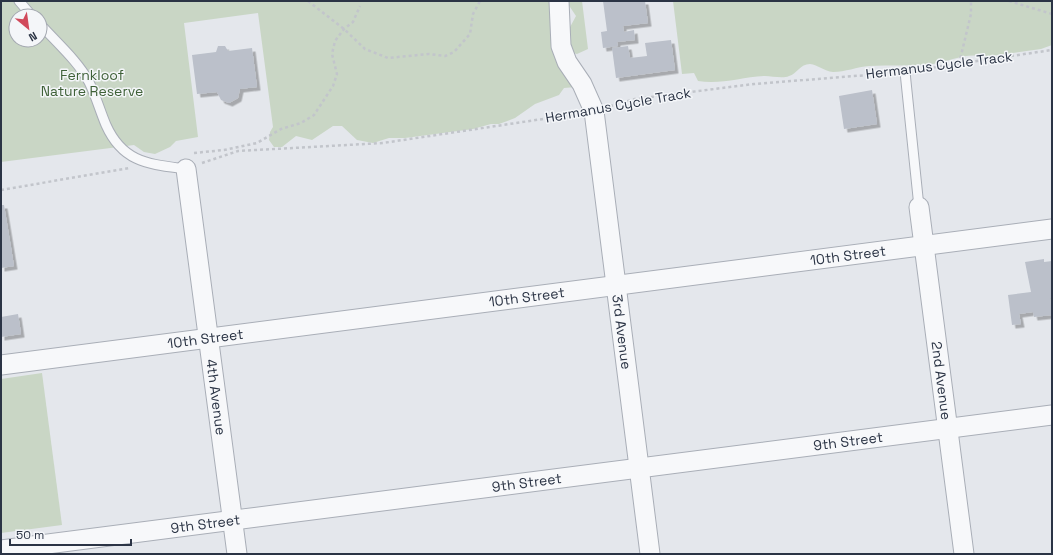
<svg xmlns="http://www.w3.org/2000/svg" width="1053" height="555" font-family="'Space Grotesk',sans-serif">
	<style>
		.green { fill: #c9d6c5; fill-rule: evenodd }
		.building { fill: #bbc0ca; filter: url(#shadow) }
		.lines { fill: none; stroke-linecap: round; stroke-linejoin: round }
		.service-casing { stroke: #a9aeb7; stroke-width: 11 }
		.minor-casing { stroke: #a9aeb7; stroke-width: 21 }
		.path { stroke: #c2c5cb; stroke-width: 2.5; stroke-dasharray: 3 3; stroke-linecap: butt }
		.service { stroke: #f7f8fa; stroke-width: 9 }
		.minor { stroke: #f7f8fa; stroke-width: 19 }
		.labels { text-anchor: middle; stroke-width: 3; stroke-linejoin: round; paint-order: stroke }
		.street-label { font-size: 14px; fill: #2b3445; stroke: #f4f6f9 }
		.park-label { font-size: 14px; fill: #3f6138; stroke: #f4f6f9 }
	</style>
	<defs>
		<filter id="shadow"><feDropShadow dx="3.5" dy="3.5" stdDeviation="0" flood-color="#0004"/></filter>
	</defs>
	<rect width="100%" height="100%" fill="#e4e7ec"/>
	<!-- green -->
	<g class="green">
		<path d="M1 1H565L569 29 576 16 566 1H582L588 49 577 54 573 53 576 87 564 88 559 95 535 104 515 118 499 124H491L473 129 405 138H389L373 143 357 140 342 126H333L312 140 296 136 282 147H274L269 140 270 132 273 127 258 13 184 23 198 137 176 141 170 147 155 154 144 152 134 145 1 162ZM16 16H40V40H16Z"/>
		<path d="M673 1H1052V45L1041 49 983 57C967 52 949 62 933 64 911 66 890 65 869 66 857 67 845 72 833 72 824 71 818 65 810 64 800 64 797 74 789 76 783 79 772 76 765 76 742 77 720 85 698 81L694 73 682 74Z"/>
		<path d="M42 373 62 525 1 533V379Z"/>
	</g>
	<!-- building -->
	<g class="building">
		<path d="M603 1H645L648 23 623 26 624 32 634 30 635 40 617 42 618 46 603 48 601 32 607 31Z"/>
		<path d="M671 40 675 70 616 78 612 48 628 46 630 58 647 56 645 43Z"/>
		<path d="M218 46H225L228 51 252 48 257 87 240 89 238 98 229 103 221 100 217 92 197 94 192 55 216 52Z"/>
		<path d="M872 90 877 124 844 129 839 96Z"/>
		<path d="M1 205H4L14 266 1 268Z"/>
		<path d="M1044 259V262L1052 261V298H1050L1052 315 1034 317 1033 312 1019 314 1021 324 1012 325 1008 295 1031 292 1025 262Z"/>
		<path d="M18 314 21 334 1 337V317Z"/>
	</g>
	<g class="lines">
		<defs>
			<g id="service">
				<path d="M19 1 32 16"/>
				<path d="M40 24C56 42 78 61 89 82 96 96 100 111 106 125 123 163 149 164 186 169"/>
				<path d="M905 72 919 207"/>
			</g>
			<g id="minor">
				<path id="s1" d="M559 1 561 46 567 62 582 84 594 111 650 554"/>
				<path id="s2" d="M186 169 237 554"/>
				<path id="s3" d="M919 207 964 554"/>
				<path id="s4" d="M1 365 1052 229"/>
				<path id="s5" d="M1 550 1052 415"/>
			</g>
		</defs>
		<!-- service casing -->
		<use href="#service" class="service-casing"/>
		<!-- minor casing -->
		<use href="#minor" class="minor-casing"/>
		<!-- path -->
		<g class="path">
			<path d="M308 1 344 29 365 49 388 58 429 54 445 56 454 52 470 34 473 14 480 1"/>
			<path d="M1009 1 1052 14"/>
			<path d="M959 64 971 14V1"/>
			<path d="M916 70 1052 50"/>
			<path d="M610 106 635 99 754 84 893 73"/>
			<path d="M194 153 224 150 257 143 281 129 301 123 314 115 333 86 337 74 332 54 335 41 344 29 353 22 360 6"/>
			<path d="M202 163 238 151 383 143 576 114"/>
			<path d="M1 190 129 168"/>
		</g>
		<!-- service -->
		<use href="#service" class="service"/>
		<!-- minor -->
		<use href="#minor" class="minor"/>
	</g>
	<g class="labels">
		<!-- street labels -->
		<g class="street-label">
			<text transform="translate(939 65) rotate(-7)" y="5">Hermanus Cycle Track</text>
			<text transform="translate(618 105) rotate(-10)" y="5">Hermanus Cycle Track</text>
			<text dy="5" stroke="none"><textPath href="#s4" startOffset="854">10th Street</textPath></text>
			<text dy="5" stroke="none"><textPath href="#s4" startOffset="530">10th Street</textPath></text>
			<text dy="5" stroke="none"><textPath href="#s1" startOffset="341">3rd Avenue</textPath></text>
			<text dy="5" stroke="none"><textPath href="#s4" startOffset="206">10th Street</textPath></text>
			<text dy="5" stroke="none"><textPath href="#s3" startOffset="175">2nd Avenue</textPath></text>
			<text dy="5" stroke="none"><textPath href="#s2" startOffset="230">4th Avenue</textPath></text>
			<text dy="5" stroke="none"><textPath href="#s5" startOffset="854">9th Street</textPath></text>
			<text dy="5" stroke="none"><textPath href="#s5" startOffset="530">9th Street</textPath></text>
			<text dy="5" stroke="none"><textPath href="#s5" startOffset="206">9th Street</textPath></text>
		</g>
		<!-- park labels -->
		<g class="park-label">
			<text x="92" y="80">Fernkloof<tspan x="92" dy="16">Nature Reserve</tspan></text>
		</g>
	</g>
	<!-- border -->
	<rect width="1053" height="555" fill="none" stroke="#2b3445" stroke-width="4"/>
	<!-- north arrow -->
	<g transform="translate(28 28) rotate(151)"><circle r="19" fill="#f4f6f9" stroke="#a4a8b1"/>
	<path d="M0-3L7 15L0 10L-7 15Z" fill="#d1495b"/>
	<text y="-6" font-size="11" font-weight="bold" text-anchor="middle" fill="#2b3445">N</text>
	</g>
	<!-- scale -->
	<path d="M10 539v6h121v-6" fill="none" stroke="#2b3445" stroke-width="2"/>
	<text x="16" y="539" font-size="12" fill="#2b3445" stroke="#f4f6f9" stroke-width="3" paint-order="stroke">50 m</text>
</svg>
